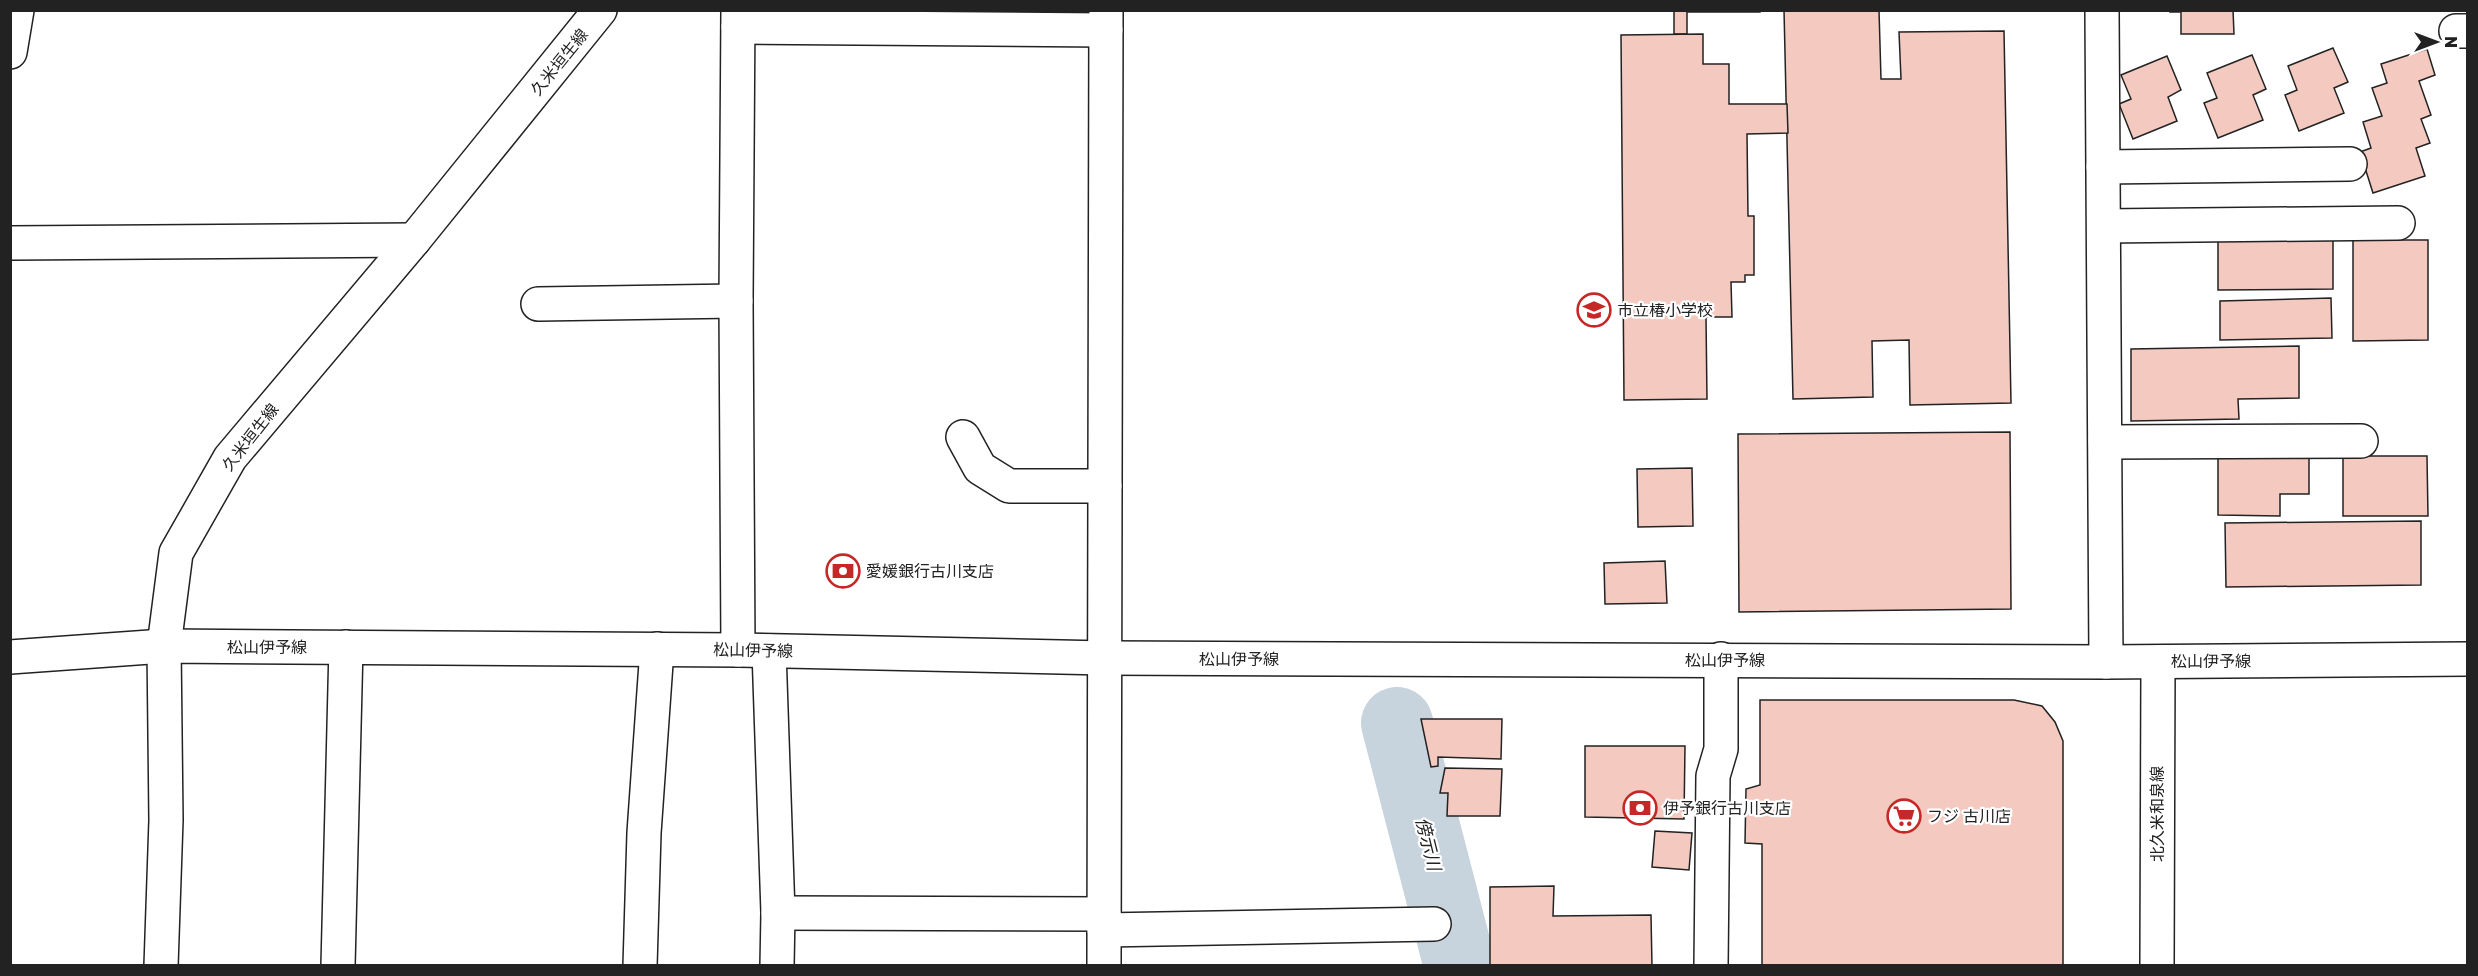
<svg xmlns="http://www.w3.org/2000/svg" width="2478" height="976" font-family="'Golos Text','Noto Sans JP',sans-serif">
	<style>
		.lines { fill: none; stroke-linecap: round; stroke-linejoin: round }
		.river { stroke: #c7d3dd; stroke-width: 72 }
		.building { fill: #f3c9c0; stroke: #222; stroke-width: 1.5 }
		.minor-casing { stroke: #222; stroke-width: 36 }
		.tertiary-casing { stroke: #222; stroke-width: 36 }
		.secondary-casing { stroke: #222; stroke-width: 36 }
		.primary-casing { stroke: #222; stroke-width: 36 }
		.minor { stroke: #fff; stroke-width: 33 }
		.tertiary { stroke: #fff; stroke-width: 33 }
		.secondary { stroke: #fff; stroke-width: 33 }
		.primary { stroke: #fff; stroke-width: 33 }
		.labels { text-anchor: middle; stroke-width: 4.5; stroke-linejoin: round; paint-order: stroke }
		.street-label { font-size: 16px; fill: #222; stroke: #fff }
		.poi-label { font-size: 16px; fill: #222; stroke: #fff; text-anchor: start }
		.water-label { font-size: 18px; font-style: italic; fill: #222; stroke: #fff }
	</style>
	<rect width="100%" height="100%" fill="#fff"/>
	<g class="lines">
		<!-- river -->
		<path class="river" d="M1397 723 1460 966"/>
	</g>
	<!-- building -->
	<g class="building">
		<path d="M1674 10H1760V12H1687V34H1674Z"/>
		<path d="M1784 10H1879L1881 79H1901L1899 32 2004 31 2011 403 1910 405 1909 340 1872 341 1873 397 1793 399Z"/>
		<path d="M2170 10H2233L2234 34H2181V12H2170Z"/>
		<path d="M1703 34V64H1729V104H1787L1788 133 1747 134 1748 216H1754V275H1745V282H1731L1732 317H1706L1707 399 1624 400 1621 35Z"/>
		<path d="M2333 48 2348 82 2334 88 2344 113 2299 131 2285 95 2297 90 2288 66Z"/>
		<path d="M2427 49 2435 75 2419 81 2431 115 2421 119 2430 143 2416 148 2425 176 2373 193 2360 152 2371 148 2363 122 2382 116 2372 88 2387 83 2381 64Z"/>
		<path d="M2252 55 2266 89 2253 95 2263 120 2218 138 2204 103 2217 98 2207 73Z"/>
		<path d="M2167 56 2181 90 2168 97 2177 121 2133 139 2119 104 2131 99 2121 75Z"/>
		<path d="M2333 240V289L2218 290V241Z"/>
		<path d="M2353 240H2428V340L2353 341Z"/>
		<path d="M2331 298 2332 338 2220 340V301Z"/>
		<path d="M2299 346V398L2238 399 2239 419 2131 421V349Z"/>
		<path d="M2010 432 2011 609 1739 612 1738 434Z"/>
		<path d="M2218 450 2309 451V494H2280V516L2218 515Z"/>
		<path d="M2343 456H2427L2428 516H2343Z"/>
		<path d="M1692 468 1693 526 1638 527 1637 469Z"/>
		<path d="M2421 521V585L2226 587 2225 523Z"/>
		<path d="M1665 561 1667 603 1605 604 1604 563Z"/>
		<path d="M1760 700H2014L2042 706 2055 722 2063 741V966H1762V844L1745 843 1746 789 1760 785Z"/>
		<path d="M1421 719H1502L1501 759 1438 757V766L1431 767Z"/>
		<path d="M1585 746H1685L1684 819 1585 817Z"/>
		<path d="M1445 768 1502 769 1500 816H1447L1448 793H1440Z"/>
		<path d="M1655 831 1692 833 1689 870 1652 867Z"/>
		<path d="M1554 886 1553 916 1651 915 1652 966H1490V887Z"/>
	</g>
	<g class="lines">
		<defs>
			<g id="minor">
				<path d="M2102 10 2106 662"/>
				<path d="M738 27 1106 30"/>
				<path d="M2456 31H2468"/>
				<path d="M10 52 17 10"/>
				<path d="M2103 167 2350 164"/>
				<path d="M2104 226 2398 223"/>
				<path d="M10 243 414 240"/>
				<path d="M538 304 736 301"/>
				<path d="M963 437 980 468 1009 486H1105"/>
				<path d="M2105 442 2361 441"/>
				<path d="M738 650 736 301 738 10"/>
				<path d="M769 651 778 913 777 966"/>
				<path d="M778 913 1104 914"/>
				<path d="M1104 930 1434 924"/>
				<path d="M338 966 346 647"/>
				<path d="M640 966 644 833 657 649"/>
				<path d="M1104 966 1106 10"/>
				<path d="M1711 966 1713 776 1721 749V659"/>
			</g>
			<path id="tertiary" d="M2157 966 2158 662"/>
			<path id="secondary" d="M161 966 166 820 164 646 176 553 230 458 414 240 600 10"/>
			<path id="primary" d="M10 657 164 646 738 650 1105 658 2106 662 2468 659"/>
		</defs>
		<!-- minor casing -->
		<use href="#minor" class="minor-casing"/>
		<!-- tertiary casing -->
		<use href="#tertiary" class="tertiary-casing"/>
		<!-- secondary casing -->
		<use href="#secondary" class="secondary-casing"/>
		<!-- primary casing -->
		<use href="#primary" class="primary-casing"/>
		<!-- minor -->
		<use href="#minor" class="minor"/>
		<!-- tertiary -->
		<use href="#tertiary" class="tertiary"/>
		<!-- secondary -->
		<use href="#secondary" class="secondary"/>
		<!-- primary -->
		<use href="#primary" class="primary"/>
	</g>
	<!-- icons -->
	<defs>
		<symbol id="school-ring" viewBox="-11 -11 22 22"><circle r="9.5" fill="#fff" stroke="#c62828" stroke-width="1.5"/><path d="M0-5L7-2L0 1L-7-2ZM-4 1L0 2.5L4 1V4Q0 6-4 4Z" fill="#c62828"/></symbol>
		<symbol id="bank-ring" viewBox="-11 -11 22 22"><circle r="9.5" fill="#fff" stroke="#c62828" stroke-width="1.5"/><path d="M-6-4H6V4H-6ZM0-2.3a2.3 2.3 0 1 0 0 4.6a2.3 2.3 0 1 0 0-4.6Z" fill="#c62828"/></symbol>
		<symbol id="supermarket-ring" viewBox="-11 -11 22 22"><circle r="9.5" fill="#fff" stroke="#c62828" stroke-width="1.5"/><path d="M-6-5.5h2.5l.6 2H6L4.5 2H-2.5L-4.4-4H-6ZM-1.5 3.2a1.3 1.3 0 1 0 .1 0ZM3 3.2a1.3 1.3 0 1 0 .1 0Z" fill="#c62828"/></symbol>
	</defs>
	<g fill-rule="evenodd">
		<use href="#school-ring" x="1575" y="291" width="38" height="38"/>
		<use href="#bank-ring" x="824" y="552" width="38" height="38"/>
		<use href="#bank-ring" x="1621" y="789" width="38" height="38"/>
		<use href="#supermarket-ring" x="1885" y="797" width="38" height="38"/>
	</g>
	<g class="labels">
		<!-- street labels -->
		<g class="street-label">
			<text transform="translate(559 62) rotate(-51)" y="6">久米垣生線</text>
			<text transform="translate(250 437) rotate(-52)" y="6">久米垣生線</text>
			<text x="267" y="653">松山伊予線</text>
			<text transform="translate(753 650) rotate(1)" y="6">松山伊予線</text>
			<text x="1239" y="665">松山伊予線</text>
			<text x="1725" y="666">松山伊予線</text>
			<text x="2211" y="667">松山伊予線</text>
			<text transform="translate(2157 814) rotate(-90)" y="6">北久米和泉線</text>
		</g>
		<!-- poi labels -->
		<g class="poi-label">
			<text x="1617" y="316">市立椿小学校</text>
			<text x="866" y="577">愛媛銀行古川支店</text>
			<text x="1663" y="814">伊予銀行古川支店</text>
			<text x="1927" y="822">フジ 古川店</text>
		</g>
		<!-- water labels -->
		<g class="water-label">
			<text transform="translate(1428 844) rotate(76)" y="6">傍示川</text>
		</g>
	</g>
	<!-- border -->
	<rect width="2478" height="976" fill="none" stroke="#222222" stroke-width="24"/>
	<!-- north arrow -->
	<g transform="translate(2436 42) rotate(90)" stroke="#ffffff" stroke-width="4.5" paint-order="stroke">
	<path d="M0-4.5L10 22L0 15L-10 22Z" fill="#222222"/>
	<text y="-9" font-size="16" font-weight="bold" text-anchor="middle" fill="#222222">N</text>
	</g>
</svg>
